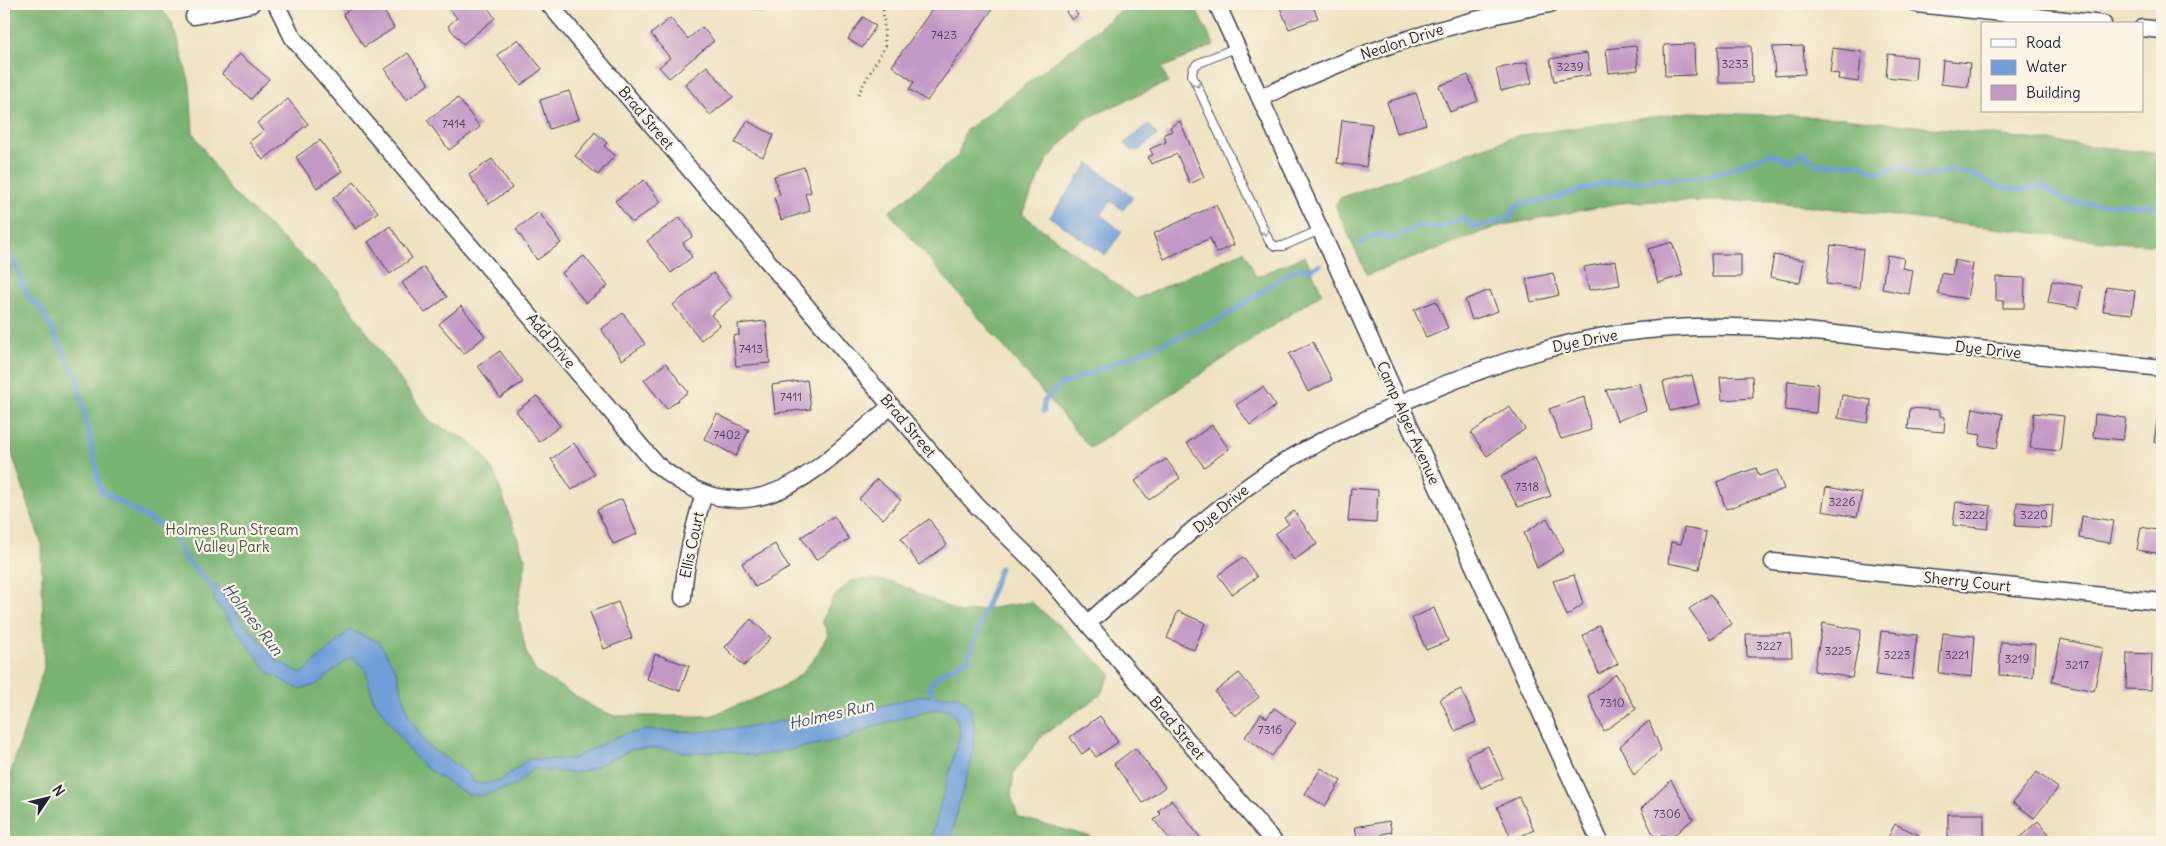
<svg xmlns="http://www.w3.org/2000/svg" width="2166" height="846" font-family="Delius,sans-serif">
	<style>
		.green { fill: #97d185; stroke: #5c7a60 }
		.forest { fill: #79b372; stroke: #4e6a56 }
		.water { fill: #6f9fd8; stroke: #48608a }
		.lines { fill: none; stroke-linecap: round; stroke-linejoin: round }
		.stream { stroke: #6f9fd8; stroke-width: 5 }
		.building { fill: #c299c5 }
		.lane-casing { stroke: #413f4f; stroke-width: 10 }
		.street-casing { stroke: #413f4f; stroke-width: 19 }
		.path { stroke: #413f4f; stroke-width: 3; stroke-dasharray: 1 4; stroke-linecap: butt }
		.lane { stroke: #fff; stroke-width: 8 }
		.street { stroke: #fff; stroke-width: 16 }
		.oneway { stroke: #9c9ca7 }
		.labels { text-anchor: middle; stroke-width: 4.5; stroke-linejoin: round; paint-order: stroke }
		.number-label { font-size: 12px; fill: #4a405e }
		.street-label { font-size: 15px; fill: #22223b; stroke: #fcf5e5 }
		.park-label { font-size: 15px; fill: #455751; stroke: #fcf5e5 }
		.water-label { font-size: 16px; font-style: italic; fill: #41547a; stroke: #fcf5e5 }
	</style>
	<rect width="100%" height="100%" fill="#fcf5e5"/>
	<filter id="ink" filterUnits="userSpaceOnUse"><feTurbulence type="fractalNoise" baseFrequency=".02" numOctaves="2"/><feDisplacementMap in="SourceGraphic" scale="10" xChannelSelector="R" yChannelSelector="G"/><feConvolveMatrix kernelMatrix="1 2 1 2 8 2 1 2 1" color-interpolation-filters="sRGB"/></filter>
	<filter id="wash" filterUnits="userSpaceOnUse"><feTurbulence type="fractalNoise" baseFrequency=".0096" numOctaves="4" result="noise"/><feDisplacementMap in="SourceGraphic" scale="20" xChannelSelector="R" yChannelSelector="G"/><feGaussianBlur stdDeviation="1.12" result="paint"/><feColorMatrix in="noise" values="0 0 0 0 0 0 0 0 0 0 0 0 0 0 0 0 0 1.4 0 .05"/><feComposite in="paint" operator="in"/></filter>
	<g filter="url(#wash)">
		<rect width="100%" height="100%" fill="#eee2c1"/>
		<!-- green -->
		<path class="green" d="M742 4H776L763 14 746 9Z"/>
		<!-- forest -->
		<g class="forest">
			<path d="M4 4H158L172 23 190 84 193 133 231 191 335 287 430 422 466 439 483 454 495 475 526 562 517 608 526 652 536 672 597 709 615 716H710L780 689 801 674 817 655 828 634 822 621 833 598 850 581 873 579 896 583 960 613 1031 602 1068 633 1111 674 1100 695 1043 735 1014 772 1011 795 1018 817 1088 836 1100 842H4V793L44 668 41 543 4 429Z"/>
			<path d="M1130 4H1193L1214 45 1162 68 1168 82 1085 119 1047 160 1022 214 1136 299 1244 251 1256 277 1305 256 1322 293 1090 448 889 212 958 156 965 131Z"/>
			<path d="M1689 112 1844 118 2162 154V245L2102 241 1769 201H1655L1620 203 1499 226 1367 275 1335 205 1340 198 1516 136Z"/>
		</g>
		<!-- water -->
		<g class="water">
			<path d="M1148 124 1157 135 1139 150H1131L1125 143Z"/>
			<path d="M1089 163 1133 197 1123 210 1111 201 1101 215 1122 232 1105 255 1050 217Z"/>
			<path d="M216 584 242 620 277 660 302 674 350 630 379 642 396 670 408 714 426 745 468 773 473 782 481 784 500 781 528 759H572L618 736 646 730 694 732 751 727 807 716 856 712 920 696H958C962 699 967 702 969 706 987 747 954 801 951 842H930L960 734 956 718 948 709H933L875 726 846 739 755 756 723 751 690 753 663 748 633 749 591 769 574 773 532 769 515 786 479 796 468 795 427 769 412 754 373 699 365 668 351 657 316 685 299 689 270 674 214 601Z"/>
		</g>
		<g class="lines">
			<!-- stream -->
			<g class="stream">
				<path d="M1360 243 1379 234 1389 240 1418 226 1440 228 1462 218 1476 227 1508 219 1519 203 1549 200 1603 183 1702 177 1725 171 1771 153 1789 161 1804 153 1817 165 1857 164 1880 173 1903 166 1921 178C1931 175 1949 168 1959 171 1991 178 2008 199 2043 185L2059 198 2072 203 2162 206"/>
				<path d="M4 251 15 262 27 295 42 310 77 378 101 491 171 532 182 555 218 594"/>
				<path d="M1044 411V401L1061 385 1219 320 1295 269 1308 270 1320 265"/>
				<path d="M934 696 929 685 942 673 968 659 1000 568"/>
			</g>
		</g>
		<g id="blocks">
			<!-- building -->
			<g class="building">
				<path d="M358 4H380L394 28 364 47 343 14Z"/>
				<path d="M452 4H485L495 18 463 44 448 26 457 18 448 7Z"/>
				<path d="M936 4H996L927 101 909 89 914 82 892 66Z"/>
				<path d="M1289 4H1312L1318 18 1289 29 1280 8Z"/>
				<path d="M1072 7 1078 15 1072 20 1066 12Z"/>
				<path d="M863 17 876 26 862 48 848 39Z"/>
				<path d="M670 18 688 39 702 27 714 41 669 78 659 67 670 58 651 34Z"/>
				<path d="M518 39 542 69 521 85 497 55Z"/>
				<path d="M1694 44 1695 75 1665 76 1664 45Z"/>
				<path d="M1636 46 1638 70 1609 73 1606 49Z"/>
				<path d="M1718 46H1751L1752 83H1719Z"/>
				<path d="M1803 46 1805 74 1775 76 1773 47Z"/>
				<path d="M1833 48 1862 52 1858 82 1838 79 1839 74 1830 73Z"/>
				<path d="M408 53 429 84 406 100 385 69Z"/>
				<path d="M1587 53 1590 75 1554 81 1550 59Z"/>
				<path d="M239 54 269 79 251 99 222 74Z"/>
				<path d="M1888 54 1917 57 1915 80 1886 77Z"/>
				<path d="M1943 60 1970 63 1968 87 1941 84Z"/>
				<path d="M1527 62 1532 83 1501 91 1496 69Z"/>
				<path d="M707 66 733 97 710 115 685 84Z"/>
				<path d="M1468 75 1478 101 1450 112 1439 86Z"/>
				<path d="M569 91 579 119 549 129 540 100Z"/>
				<path d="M1416 93 1426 124 1397 133 1387 102Z"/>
				<path d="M458 98 480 127 449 150 427 120Z"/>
				<path d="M288 99 308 124 263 160 249 142 263 131 257 123Z"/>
				<path d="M1342 120 1372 124 1366 167 1337 163Z"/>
				<path d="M747 121 774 135 763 157 735 143Z"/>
				<path d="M1180 121 1204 177 1190 184 1177 154 1151 164 1148 157 1153 155 1150 149 1166 142 1164 134 1172 131 1170 127Z"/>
				<path d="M595 132 607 143 604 146 615 155 598 175 575 156Z"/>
				<path d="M320 140 342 171 317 188 296 157Z"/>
				<path d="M492 159 512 188 489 204 469 175Z"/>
				<path d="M804 167 811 192 805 194 810 211 781 220 774 197 780 195 774 176Z"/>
				<path d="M644 180 661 202 632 223 615 201Z"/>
				<path d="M354 182 378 212 356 229 333 198Z"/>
				<path d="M1216 205 1234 245 1216 253 1210 238 1164 259 1153 234Z"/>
				<path d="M539 212 561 243 537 260 516 229Z"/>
				<path d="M680 217 693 236 683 243 692 257 671 273 647 241Z"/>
				<path d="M390 226 412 258 390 274 368 242Z"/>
				<path d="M1672 242 1683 275 1658 283 1648 249Z"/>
				<path d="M1831 245 1863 249 1859 288 1826 284Z"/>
				<path d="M1711 254H1741V277H1712Z"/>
				<path d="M1774 255 1804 260 1800 283 1770 277Z"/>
				<path d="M1887 255 1904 258 1902 268 1913 270 1909 294 1882 289Z"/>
				<path d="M584 256 608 286 586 303 562 273Z"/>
				<path d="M1954 260 1973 264 1967 299 1938 294 1941 273 1952 275Z"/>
				<path d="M1616 261 1620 285 1589 290 1584 267Z"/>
				<path d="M424 267 447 297 425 313 402 283Z"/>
				<path d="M713 273 732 298 711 315 720 325 701 340 673 305Z"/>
				<path d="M1553 273 1559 295 1531 302 1526 279Z"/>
				<path d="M1996 277 2025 278 2024 308H2003V301L1996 300Z"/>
				<path d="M2052 281 2082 286 2078 308 2048 303Z"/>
				<path d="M2106 287 2135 291 2132 314 2103 311Z"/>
				<path d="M1490 290 1498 311 1472 320 1465 300Z"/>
				<path d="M1436 301 1448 328 1426 337 1414 310Z"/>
				<path d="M2161 304H2162V323L2158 322Z"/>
				<path d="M461 306 485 336 464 354 439 324Z"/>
				<path d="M623 313 645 344 622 360 601 329Z"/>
				<path d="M766 321 770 363 736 366 733 336 739 335 738 324Z"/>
				<path d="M1313 342 1332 380 1308 392 1289 354Z"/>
				<path d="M500 351 523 382 500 398 478 366Z"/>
				<path d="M666 363 688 392 667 409 644 380Z"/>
				<path d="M1692 375 1699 404 1670 411 1663 382Z"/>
				<path d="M1752 376 1753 398 1722 400 1720 377Z"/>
				<path d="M807 380 811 409 775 413 772 385Z"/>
				<path d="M1788 381 1818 384 1816 413 1785 410Z"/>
				<path d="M1639 383 1646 410 1617 421 1606 390Z"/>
				<path d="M1263 387 1276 406 1250 425 1236 405Z"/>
				<path d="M1842 395 1871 400 1868 423 1838 418Z"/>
				<path d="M537 396 560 426 539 442 516 411Z"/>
				<path d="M1584 397 1591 430 1561 439 1549 409Z"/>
				<path d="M1509 406 1525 429 1487 456 1471 433Z"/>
				<path d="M1910 408 1940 410V416L1945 417 1944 432 1908 429Z"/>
				<path d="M1973 408 2003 414 1997 448 1979 445 1981 435 1969 433Z"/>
				<path d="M2034 413 2064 416 2060 451 2030 448Z"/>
				<path d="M717 414 749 430 736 456 704 439Z"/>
				<path d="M2095 414 2126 418 2123 440 2093 437Z"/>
				<path d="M2157 421H2162V443L2154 442Z"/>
				<path d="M1212 425 1229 449 1204 467 1187 443Z"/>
				<path d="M574 443 595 474 572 490 551 459Z"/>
				<path d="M1535 458 1551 496 1518 507 1501 477Z"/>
				<path d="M1166 459 1180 478 1149 500 1135 481Z"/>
				<path d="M1756 468 1759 476 1777 470 1784 489 1726 509 1717 482Z"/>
				<path d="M877 479 901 500 883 519 859 499Z"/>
				<path d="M1826 487 1862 493 1857 517 1822 511Z"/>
				<path d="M1351 488 1378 490 1376 523 1348 521Z"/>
				<path d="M622 499 637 534 613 544 597 510Z"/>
				<path d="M1956 502 1991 506 1988 529 1953 525Z"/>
				<path d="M2017 502 2053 505 2051 528 2015 526Z"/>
				<path d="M1294 511 1317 544 1294 560 1275 534 1289 524 1284 518Z"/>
				<path d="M834 516 849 539 816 560 801 537Z"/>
				<path d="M2082 516 2114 521 2110 543 2079 538Z"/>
				<path d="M1547 518 1564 551 1537 568 1524 533Z"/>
				<path d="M929 519 947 545 919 565 901 539Z"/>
				<path d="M2141 527 2162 531V554L2137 550Z"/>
				<path d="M1684 528 1706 532 1699 569 1668 563 1671 542 1681 544Z"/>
				<path d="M775 544 789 568 755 587 742 563Z"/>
				<path d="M1243 557 1257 577 1232 594 1218 575Z"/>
				<path d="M1574 575 1583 604 1567 616 1553 581Z"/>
				<path d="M1711 594 1732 624 1710 639 1689 609Z"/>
				<path d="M618 602 632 638 604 649 590 612Z"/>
				<path d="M1434 608 1448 641 1426 650 1412 618Z"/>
				<path d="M1178 611 1205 623 1194 650 1167 638Z"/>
				<path d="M751 619 771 638 744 666 725 647Z"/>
				<path d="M1823 623 1861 630 1852 678 1814 671Z"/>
				<path d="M1599 625 1618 664 1599 674 1583 636Z"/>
				<path d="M1881 631 1917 635 1912 679 1876 675Z"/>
				<path d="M1943 633 1975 636 1972 677 1939 673Z"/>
				<path d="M1746 634H1791L1792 657H1747Z"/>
				<path d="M2061 639 2103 648 2094 691 2052 682Z"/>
				<path d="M2001 642 2035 644 2033 677 1999 675Z"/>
				<path d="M2127 653 2152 654 2151 690 2126 689Z"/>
				<path d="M655 654 689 666 680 691 647 679Z"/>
				<path d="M1239 673 1259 697 1235 716 1215 692Z"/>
				<path d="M1616 674 1636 709 1604 731 1588 696Z"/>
				<path d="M1461 689 1476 722 1455 731 1440 699Z"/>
				<path d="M1274 708 1296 723 1272 756 1245 737 1261 714 1267 718Z"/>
				<path d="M1100 716 1118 742 1096 757 1090 748 1082 754 1070 737Z"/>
				<path d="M1649 721 1661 750 1634 775 1620 746Z"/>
				<path d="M1488 746 1503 778 1481 788 1466 756Z"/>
				<path d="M1135 748 1165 787 1143 803 1114 764Z"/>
				<path d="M1321 768 1341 781 1325 806 1305 794Z"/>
				<path d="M2037 772 2058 788 2034 818 2013 802Z"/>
				<path d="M1671 780 1693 819 1668 840 1664 835 1654 836 1641 809Z"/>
				<path d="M1519 797 1534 830 1512 840 1497 807Z"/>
				<path d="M1171 800 1200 837 1193 842H1172L1154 820 1161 814 1158 811Z"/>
				<rect x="1948" y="814" width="36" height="23"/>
				<path d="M1389 821 1392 832 1382 834 1384 842H1358L1355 827Z"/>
				<path d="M2038 821 2056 842H2015Z"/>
				<path d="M1895 824 1919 835 1915 842H1886Z"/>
				<path d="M1704 835 1709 842H1695Z"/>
			</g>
		</g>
	</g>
	<g filter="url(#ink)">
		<use href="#blocks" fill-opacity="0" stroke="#413f4f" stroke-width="1"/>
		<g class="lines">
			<defs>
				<path id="lane" d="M1237 47 1197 64 1193 69 1192 75 1269 241 1275 246H1283L1320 230"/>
				<g id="street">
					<path d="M276 4 293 38 655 463C753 546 816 469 891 406"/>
					<path d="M549 4 949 474 977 506 1043 571 1274 842"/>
					<path d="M1217 4 1600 842"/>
					<path d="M1917 4 2103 24"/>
					<path d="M194 16 251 4"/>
					<path d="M2142 28 2162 30"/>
					<path d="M1260 98C1357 53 1444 23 1550 4"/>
					<path d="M1773 562 2162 602"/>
					<path d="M683 598C685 561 693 529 704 494"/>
					<path d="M1088 623C1143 575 1198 521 1257 480 1302 448 1351 426 1401 403 1489 364 1577 333 1674 328 1751 323 1826 333 1901 341 1988 350 2075 359 2162 368"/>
				</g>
			</defs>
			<!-- lane casing -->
			<use href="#lane" class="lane-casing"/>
			<!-- street casing -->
			<use href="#street" class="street-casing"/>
			<!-- path -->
			<path class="path" d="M858 94 885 46 883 4"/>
			<!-- lane -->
			<use href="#lane" class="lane"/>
			<!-- street -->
			<use href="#street" class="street"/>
		</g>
		<!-- one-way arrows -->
		<defs><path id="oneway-chevron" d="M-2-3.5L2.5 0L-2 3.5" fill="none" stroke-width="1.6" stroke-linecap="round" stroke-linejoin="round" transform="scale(1.25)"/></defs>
		<g class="oneway">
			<use href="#oneway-chevron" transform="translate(1197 84) rotate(65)"/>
			<use href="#oneway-chevron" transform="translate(1265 232) rotate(65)"/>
		</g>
	</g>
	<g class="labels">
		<!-- number labels -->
		<g class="number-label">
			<text x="944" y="39">7423</text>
			<text x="1735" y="68">3233</text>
			<text x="1570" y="71">3239</text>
			<text x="454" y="128">7414</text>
			<text x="751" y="353">7413</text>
			<text x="791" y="401">7411</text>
			<text x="727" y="439">7402</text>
			<text x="1527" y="491">7318</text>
			<text x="1842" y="506">3226</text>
			<text x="1972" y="519">3222</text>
			<text x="2034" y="519">3220</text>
			<text x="1769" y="650">3227</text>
			<text x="1838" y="655">3225</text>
			<text x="1897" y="659">3223</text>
			<text x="1957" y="659">3221</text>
			<text x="2017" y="663">3219</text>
			<text x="2077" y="669">3217</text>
			<text x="1612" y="707">7310</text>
			<text x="1270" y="734">7316</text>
			<text x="1667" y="818">7306</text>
		</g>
		<!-- street labels -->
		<g class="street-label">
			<text transform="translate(1402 42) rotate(-18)" y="5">Nealon Drive</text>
			<text transform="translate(646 118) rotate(50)" y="5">Brad Street</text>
			<text transform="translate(551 341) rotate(50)" y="5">Add Drive</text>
			<text transform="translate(1585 341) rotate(-11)" y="5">Dye Drive</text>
			<text transform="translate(1988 350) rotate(6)" y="5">Dye Drive</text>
			<text transform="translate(1408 423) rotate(66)" y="5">Camp Alger Avenue</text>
			<text transform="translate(908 426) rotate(50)" y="5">Brad Street</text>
			<text transform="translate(1221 509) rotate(-39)" y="5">Dye Drive</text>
			<text transform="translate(692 545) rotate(-78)" y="5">Ellis Court</text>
			<text transform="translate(1967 582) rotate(6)" y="5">Sherry Court</text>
			<text transform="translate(1177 728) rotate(50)" y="5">Brad Street</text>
		</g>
		<!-- park labels -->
		<g class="park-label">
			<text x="232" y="535">Holmes Run Stream<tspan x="232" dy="17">Valley Park</tspan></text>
		</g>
		<!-- water labels -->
		<g class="water-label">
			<text transform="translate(253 619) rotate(52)" y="6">Holmes Run</text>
			<text transform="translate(831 714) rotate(-13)" y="6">Holmes Run</text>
		</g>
	</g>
	<!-- margin -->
	<rect width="2166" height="846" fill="none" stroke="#fcf5e5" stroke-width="20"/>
	<!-- legend -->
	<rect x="1981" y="22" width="162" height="90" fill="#fcf5e5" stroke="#a5a1a1"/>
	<rect x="1991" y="39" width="25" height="8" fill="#ffffff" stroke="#a5a1a1"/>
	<text x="2026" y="48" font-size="15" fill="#22223b">Road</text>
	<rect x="1991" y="60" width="25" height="15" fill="#6f9fd8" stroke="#a5a1a1"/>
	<text x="2026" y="72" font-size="15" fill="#22223b">Water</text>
	<rect x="1991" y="85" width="25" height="15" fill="#c299c5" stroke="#a5a1a1"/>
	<text x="2026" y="98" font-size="15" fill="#22223b">Building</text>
	<!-- north arrow -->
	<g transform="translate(48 798) rotate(55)" stroke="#fcf5e5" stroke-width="4" paint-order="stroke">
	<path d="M0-4L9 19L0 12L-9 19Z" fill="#22223b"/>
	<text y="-8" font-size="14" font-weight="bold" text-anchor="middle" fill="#22223b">N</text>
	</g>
</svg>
